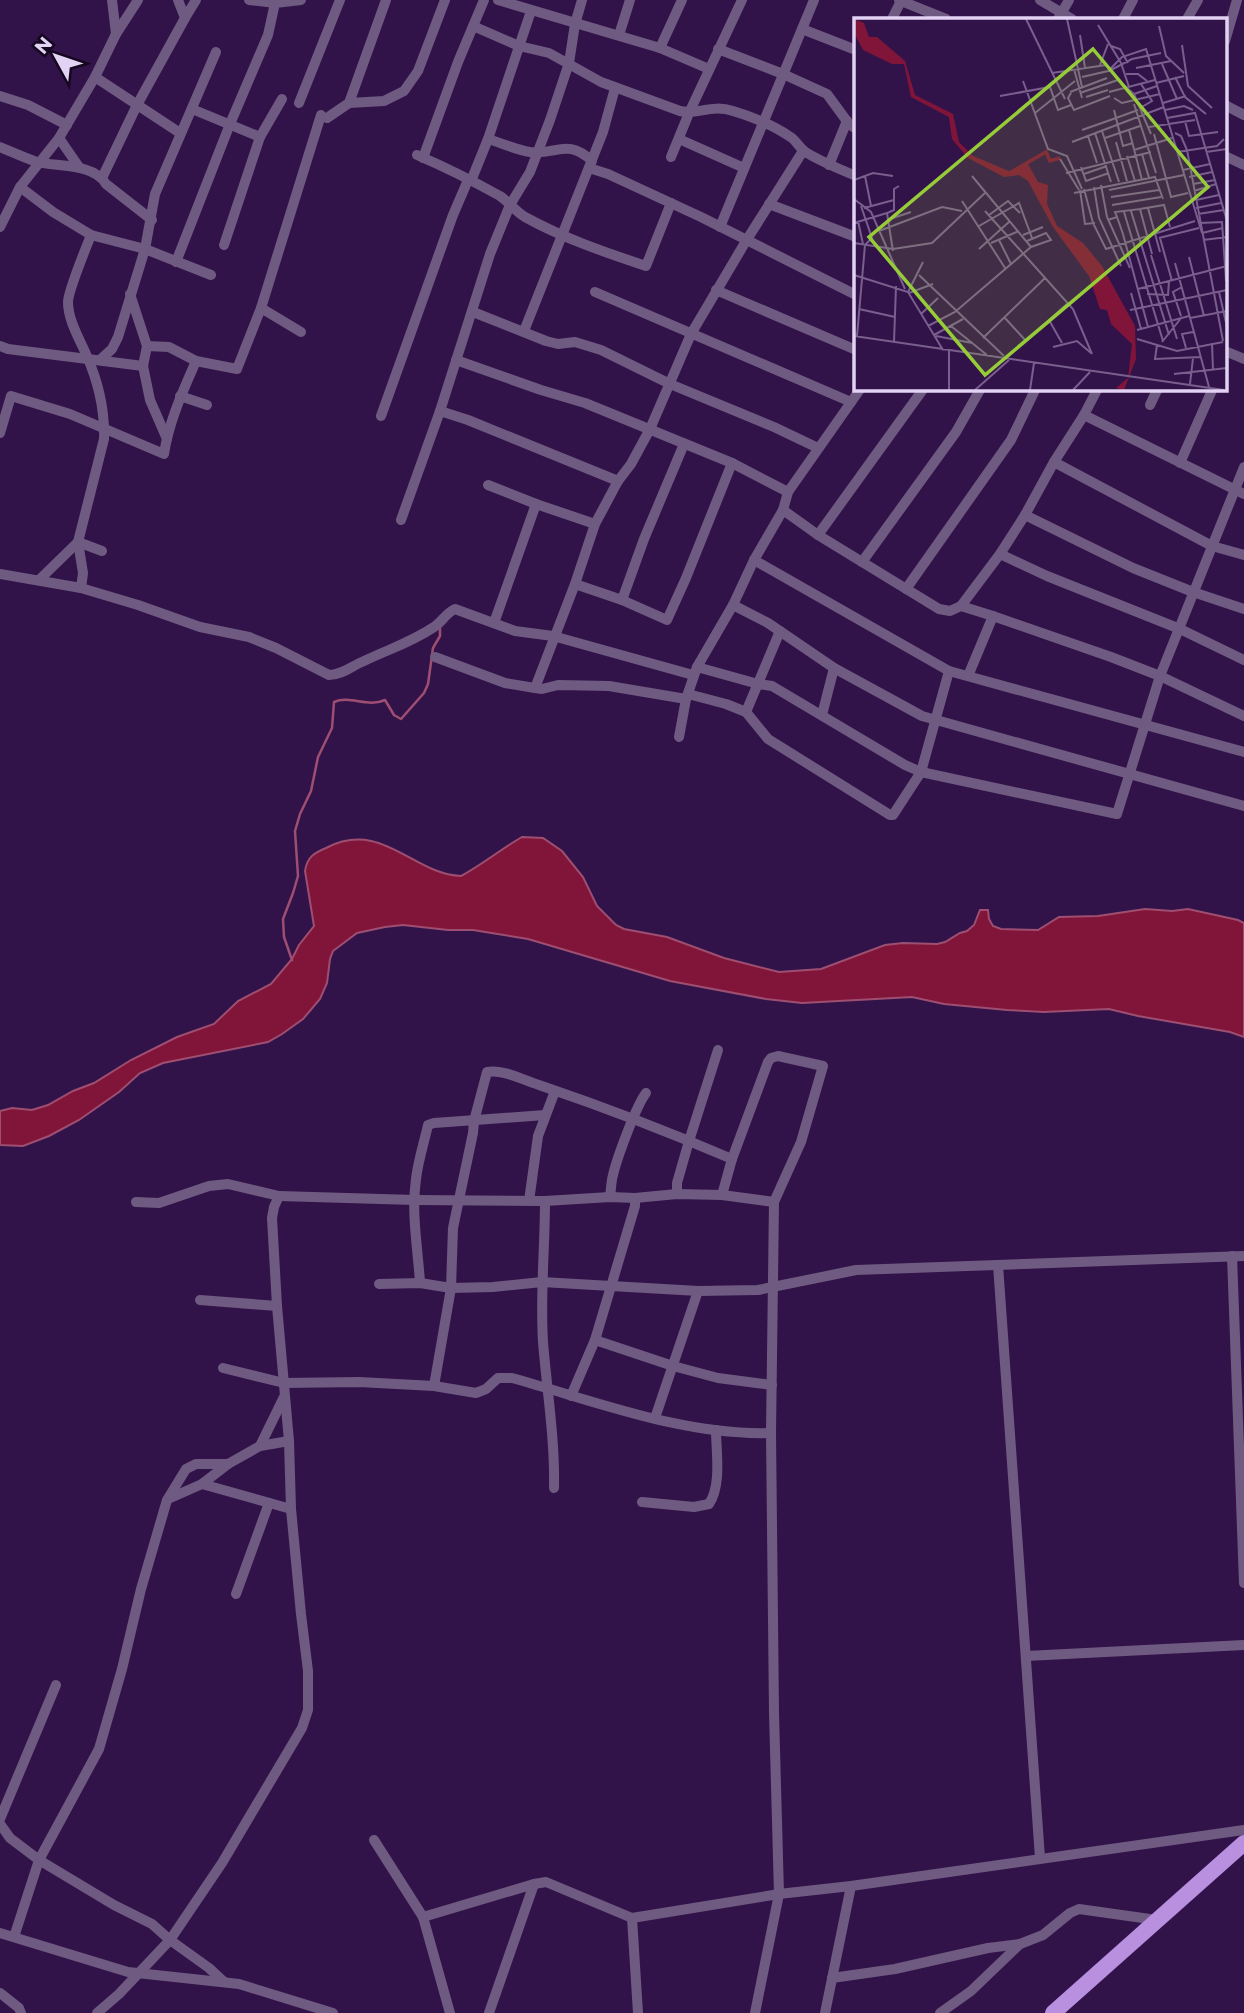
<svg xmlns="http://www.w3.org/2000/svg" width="1244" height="2013" font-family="Montserrat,sans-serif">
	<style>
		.water { fill: #811539; stroke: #9e4e71; stroke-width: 2 }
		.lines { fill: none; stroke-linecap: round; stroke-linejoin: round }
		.stream { stroke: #9e4e71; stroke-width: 2.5 }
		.street { stroke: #6f5b82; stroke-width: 10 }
		.primary { stroke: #b98fe0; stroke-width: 16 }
		.inset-river { fill: none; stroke: #811539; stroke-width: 3.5 }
		.inset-road { fill: none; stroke: #785f8d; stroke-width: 2 }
		.view { fill: #97cc39; fill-opacity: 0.15; stroke: #97cc39; stroke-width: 3.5 }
		.inset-edge { fill: none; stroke: #e2d2f3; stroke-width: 3.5 }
	</style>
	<rect width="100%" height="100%" fill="#321349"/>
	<!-- water -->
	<path class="water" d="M522 837 543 838 562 851 583 877 597 906 616 925 624 929 667 937 724 958 779 972 821 969 885 945 903 943 937 944 945 942 960 933 967 931 974 925 980 910H988L989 919 993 926 1001 929 1038 930 1059 917 1098 916 1145 909 1172 911 1188 909 1238 920 1244 923V1037L1230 1032 1138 1016 1109 1009 1044 1012 1007 1010 944 1004 912 997 802 1003 766 999 670 981 528 939 473 930H448L403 925 385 927 357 933 333 951 330 959 327 983 320 999 303 1019 282 1034 268 1042 163 1063 140 1073 119 1092 79 1120 49 1136 23 1146 0 1145V1111L12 1108 32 1110 48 1105 73 1091 94 1083 131 1060 177 1037 214 1024 238 1001 271 984 292 959 299 945 314 926 305 871C307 857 314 853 326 848 382 819 412 874 461 876 483 864 501 849 522 837Z"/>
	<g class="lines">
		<!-- stream -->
		<path class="stream" d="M292 960 284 937 283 919 293 893 298 876 295 831 300 814 311 791 318 757 332 728 334 702C350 695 368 708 385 700L394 715 401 719 424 693 428 684 433 648 440 636V628"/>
		<!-- street -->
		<g class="street">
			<path d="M112 0 116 34"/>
			<path d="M249 0 275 3"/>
			<path d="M498 0 660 48 709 69"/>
			<path d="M899 0 946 19"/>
			<path d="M1040 0 1072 19"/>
			<path d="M185 18 196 0"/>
			<path d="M892 19 901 1"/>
			<path d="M1058 19 1069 0"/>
			<path d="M1123 19 1133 0"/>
			<path d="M1187 19 1198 0"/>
			<path d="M473 26 519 46 549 53 601 82 680 111C698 115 711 104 733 111 753 117 775 126 792 138 798 143 800 149 807 153 822 162 839 169 856 176"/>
			<path d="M802 29 856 50"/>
			<path d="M619 35 630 0"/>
			<path d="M1225 41 1237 0"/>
			<path d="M660 48 682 0"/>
			<path d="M718 49 783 74 827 94 849 124 856 129"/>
			<path d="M95 77 180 133"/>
			<path d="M0 96 28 105 67 125"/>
			<path d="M299 103 340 0"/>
			<path d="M349 103 384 101 404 91 418 71 445 0"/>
			<path d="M1225 105 1244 115"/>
			<path d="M192 109 260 137"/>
			<path d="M327 118 349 103 386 0"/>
			<path d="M59 138 79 167"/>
			<path d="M488 139C502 143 516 150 530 152 557 155 567 138 592 161"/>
			<path d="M679 139 744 168"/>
			<path d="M0 147C12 152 25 158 37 162 57 167 94 163 106 184L152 220"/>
			<path d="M417 155C445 167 473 181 500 196 509 202 515 211 525 217 563 238 604 252 646 266L671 203"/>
			<path d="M1225 156 1244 165"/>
			<path d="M671 157 689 113 742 0"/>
			<path d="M423 158 458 62 484 0"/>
			<path d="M829 165 847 121"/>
			<path d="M589 168 608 174 701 217 856 295"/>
			<path d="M102 178 137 105 185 18 178 0"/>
			<path d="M471 181 488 139 531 11"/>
			<path d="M20 187 53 212 91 235 145 249 211 275"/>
			<path d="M769 204 856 237"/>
			<path d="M0 227 20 187 59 138 95 77 116 34 138 0"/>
			<path d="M720 227 814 0"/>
			<path d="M224 245 260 137 282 99"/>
			<path d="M176 262 230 124 268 35 275 3 301 0"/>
			<path d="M716 290 856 350"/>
			<path d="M595 292 851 402"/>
			<path d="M130 294 147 346 169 347 196 361 237 369 261 308 321 115"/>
			<path d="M261 308 301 332"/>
			<path d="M473 312 546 341 558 344 575 342 601 350 670 384 774 427 818 448"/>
			<path d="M524 331 603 132 615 88"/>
			<path d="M0 346 8 349 143 366"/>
			<path d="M147 346 143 366 150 400 167 439"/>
			<path d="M1225 351 1244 359"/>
			<path d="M101 359 112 349 118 337 145 249 155 194 216 52"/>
			<path d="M456 360 541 390 585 403 732 463 788 492"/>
			<path d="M180 396 207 405"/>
			<path d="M1150 405 1158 388"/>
			<path d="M440 411 468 420 618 481"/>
			<path d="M1084 415 1244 494"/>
			<path d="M381 416 453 215 468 180"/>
			<path d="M0 433 11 396 70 414 164 454C169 421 183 391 196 361"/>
			<path d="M1054 462 1084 415 1098 388"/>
			<path d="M1180 463 1213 388"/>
			<path d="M488 485 536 504 595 524"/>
			<path d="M783 510 818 535 939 609 950 611 961 606"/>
			<path d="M1025 515 1133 568 1193 592 1244 609"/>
			<path d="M401 520 440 411 490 254 510 205 530 172 550 120 569 63 575 24 582 0"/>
			<path d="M818 535 924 388"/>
			<path d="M1000 554 1047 576 1180 629 1244 660"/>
			<path d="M754 560 949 671 1244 752"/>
			<path d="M862 562 956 432 981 388"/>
			<path d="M0 574 81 588 138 605 200 627 249 637 276 648 329 675C342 675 352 666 364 661 389 649 410 643 434 627 442 622 446 613 455 609L515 631 553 636 693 675"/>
			<path d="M39 580 78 542 102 551"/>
			<path d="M575 584 622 600 667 620 686 578 732 463"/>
			<path d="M81 588 83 573 78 542 104 439C105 409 98 381 86 354 79 338 68 320 68 302 68 291 86 248 91 235"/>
			<path d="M906 589 1011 440 1036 388"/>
			<path d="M622 600 644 539 684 444"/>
			<path d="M733 605 768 623 834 668 922 716 1244 806"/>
			<path d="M993 616 961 606 1000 554 1025 515 1054 462 1212 546 1244 555"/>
			<path d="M494 623 536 504"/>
			<path d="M435 657 505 683 535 688 542 689 558 685 609 686 686 699"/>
			<path d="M697 667 758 684 772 686 905 765 921 772 1117 814 1160 676 1244 467"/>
			<path d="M968 676 993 616 1111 657 1160 676 1244 716"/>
			<path d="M535 688 575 584 595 524 618 481 631 464 650 429 691 334 746 241 803 151"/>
			<path d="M688 694 726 704 746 712 768 739 890 815H893L921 772 949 671"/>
			<path d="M746 712 780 631"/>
			<path d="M822 715 834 668"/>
			<path d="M679 737 686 699 697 667 733 605 754 560 783 510 788 492 861 388"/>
			<path d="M677 1194V1183L689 1141 718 1050"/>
			<path d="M722 1195 732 1159 768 1062 771 1058 778 1056 823 1066 801 1142 774 1202 771 1433 774 1713 779 1894 755 2013"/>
			<path d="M610 1197C611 1190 611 1182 613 1175 617 1158 636 1106 646 1093"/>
			<path d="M529 1201 538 1136 555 1091"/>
			<path d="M545 1201C545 1248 540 1295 543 1342 547 1391 555 1439 554 1488"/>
			<path d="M136 1202 159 1203 209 1186 228 1184 279 1196 415 1200 545 1201 610 1197 635 1198 677 1194 722 1195 774 1202"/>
			<path d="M1232 1256 1244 1583"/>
			<path d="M998 1265 1040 1858"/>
			<path d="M420 1283C418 1249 411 1214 416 1179 418 1161 424 1143 428 1125L434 1123 545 1115"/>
			<path d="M379 1284 420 1283 451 1288 493 1287 542 1282 698 1291 758 1290 856 1270 1244 1256"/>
			<path d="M200 1300 277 1306"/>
			<path d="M595 1340 673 1366 718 1378 772 1385"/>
			<path d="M223 1368 284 1383 359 1382 434 1386 476 1393 486 1389 498 1378H512C595 1401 684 1436 771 1433"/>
			<path d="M434 1386 451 1288 453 1228 473 1133 474 1121 487 1072C503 1069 523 1080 539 1085 604 1107 669 1132 732 1159"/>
			<path d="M571 1396 595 1340 635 1206V1198"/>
			<path d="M655 1418 698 1291"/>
			<path d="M260 1446 289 1441"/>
			<path d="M202 1484 291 1509"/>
			<path d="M168 1499 202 1484 228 1464"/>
			<path d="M642 1502 694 1507 709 1504C722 1484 716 1452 716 1430"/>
			<path d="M236 1594 269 1503"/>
			<path d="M1026 1656 1244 1645"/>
			<path d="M0 1819 56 1685"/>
			<path d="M0 1824 10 1838 39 1860 114 1905 152 1924 170 1940 209 1968 224 1982"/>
			<path d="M374 1840 423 1917 450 2013"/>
			<path d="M423 1917 534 1884 546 1882 632 1918 779 1894 851 1886 1244 1830"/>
			<path d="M632 1918 638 2013"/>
			<path d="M0 1933 128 1972 239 1984 333 2013"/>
			<path d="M14 1937 39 1860 99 1749 122 1669 141 1589 167 1500 186 1469 196 1464H228L260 1446 284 1397"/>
			<path d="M832 1978 895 1969 988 1948 1020 1944 1043 1935 1070 1913 1079 1909 1157 1920"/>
			<path d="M0 1993 19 2008 21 2013"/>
			<path d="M97 2013 119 1994 170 1940 222 1863 302 1728 308 1710V1671L301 1614 291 1509 289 1441 277 1306 272 1218 274 1207 279 1196"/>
			<path d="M489 2013 534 1884"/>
			<path d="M825 2013 851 1886"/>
			<path d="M940 2013 971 1991 1020 1944"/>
		</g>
		<!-- primary -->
		<path class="primary" d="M1053 2013 1244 1843"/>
	</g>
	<!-- overview -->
	<g transform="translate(854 18)">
		<rect width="373" height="373" fill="#321349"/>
		<path d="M0 1 10 5 15 19H23L51 43 61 77 99 96 105 124 119 138 155 153 174 146 184 164 194 167 193 186 203 208 229 225 248 248 281 308 282 341 270 372 262 370 274 360 278 326 257 306 253 292 246 291 235 258 199 209 174 163 165 157 150 159 114 140 98 121 95 99 57 79 50 46H38L9 32 0 15Z" fill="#811539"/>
		<path class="inset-river" d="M159 153 192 134 196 143 206 140"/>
		<path class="inset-road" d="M172 1 211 81M213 1 228 69M244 7 267 45 275 69M305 8 312 38 330 55M226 17 231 50M328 27 334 68 358 90M257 28 266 31 274 45M308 46 323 81M246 47 254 26M282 50 317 43M220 51 228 80M255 53 278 41 307 35M198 55 252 47M272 56H284L293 63M228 59 254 53 268 39 292 31 348 215M321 59 331 79 352 96M169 63 194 131 213 138 228 171M302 65 330 58M218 73 214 80 220 92 256 78M216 74 253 60M255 74 301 62M226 75 264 62 280 76 297 116M280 76 303 68M146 78 196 69 204 92 217 87M232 79 254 72M260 80 268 85 306 76M309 85 332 78M280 86 302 155M286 90 298 83 287 66M260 92 269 128 279 125M311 92 330 88 339 92M181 95 221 63M262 100 284 92M313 100 341 95 373 203M331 103 335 118 364 114M295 109 341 102M228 112 262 100M275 112 288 162M248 113 265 164M241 115 257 164M321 115 327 118 333 132 369 323M300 116 317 179 334 175M234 118 243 145M251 120 286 108M218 124 310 89M262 124 273 163M280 132 318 120M323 134 363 128 370 121M352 134 373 131M288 136 295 160M273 138 281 163M206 141 225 172M227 149 232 163 255 155M329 152 356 146M212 155 297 134M230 156 253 148M11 158 17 188M118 158 177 229M335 159 358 154M0 162 19 155 39 158M339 166 361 162M247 167 253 199 276 250M240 169 245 200 267 248M230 171 239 205 252 231 341 203M226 172 231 206 241 205M255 172 330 157M340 173 362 166M220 175 301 159 309 181M257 179 305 172M0 181 17 194 51 271M342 182 365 177M108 183 151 250M258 187 307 179M10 190 40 182V171L45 168M294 190 306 234M342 190 367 185M286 191 310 187 316 209M131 193 219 291 238 336M277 193 315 317M270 194 309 323M344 196 370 192M135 197 154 183 166 195M263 199 261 194 286 191 298 236M36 201 57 194M254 202 263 199 269 216 294 309M4 203 9 226M0 205 33 195M346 205 368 204 372 263M125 208 165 185 178 220M25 213 88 189 108 193M348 215 369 210M169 217 189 209M305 220 345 210M306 220 318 263M145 222 157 246M349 222 373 219M0 225 39 231 78 225 132 174M137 225 165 213M125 231 156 203M39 233 33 195 40 192V182M297 237 323 321M335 239 350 298M321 245 355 369M0 257 54 274 89 332M65 257 150 338M284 271 373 248M54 274 69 244M365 274 373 309M55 275 79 266M277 275 287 311M293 276 314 277 315 263M5 291 41 299M276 292 373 272M67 296 84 280M327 298 319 274 328 269M150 299 172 323 214 285M336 300 373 293M195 302 208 325M74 308 101 294 177 229 197 222 192 215 173 223M97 308 133 337M283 312 335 298M80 317 109 301M0 318 370 372M3 318 11 227 18 220 7 188M82 318 118 325M129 320 191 260M283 321 323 333 369 324M40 324 42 268M308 324 328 299M358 325 359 352M303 327 301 341 347 339M199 329 223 323 237 335M332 330 328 316 339 314M95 333V372M320 356 373 350M336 366 339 340M121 372 155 342M176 372 180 345M219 372 236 354"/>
		<path class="view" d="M239 31 354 169 131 357 15 219Z"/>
		<rect width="373" height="373" class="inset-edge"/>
	</g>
	<!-- north arrow -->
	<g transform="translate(56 56) rotate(310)" stroke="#14071e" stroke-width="5" paint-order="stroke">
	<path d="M0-5L12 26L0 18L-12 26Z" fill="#e2d2f3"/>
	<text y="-10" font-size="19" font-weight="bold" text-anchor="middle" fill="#e2d2f3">N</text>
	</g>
</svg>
